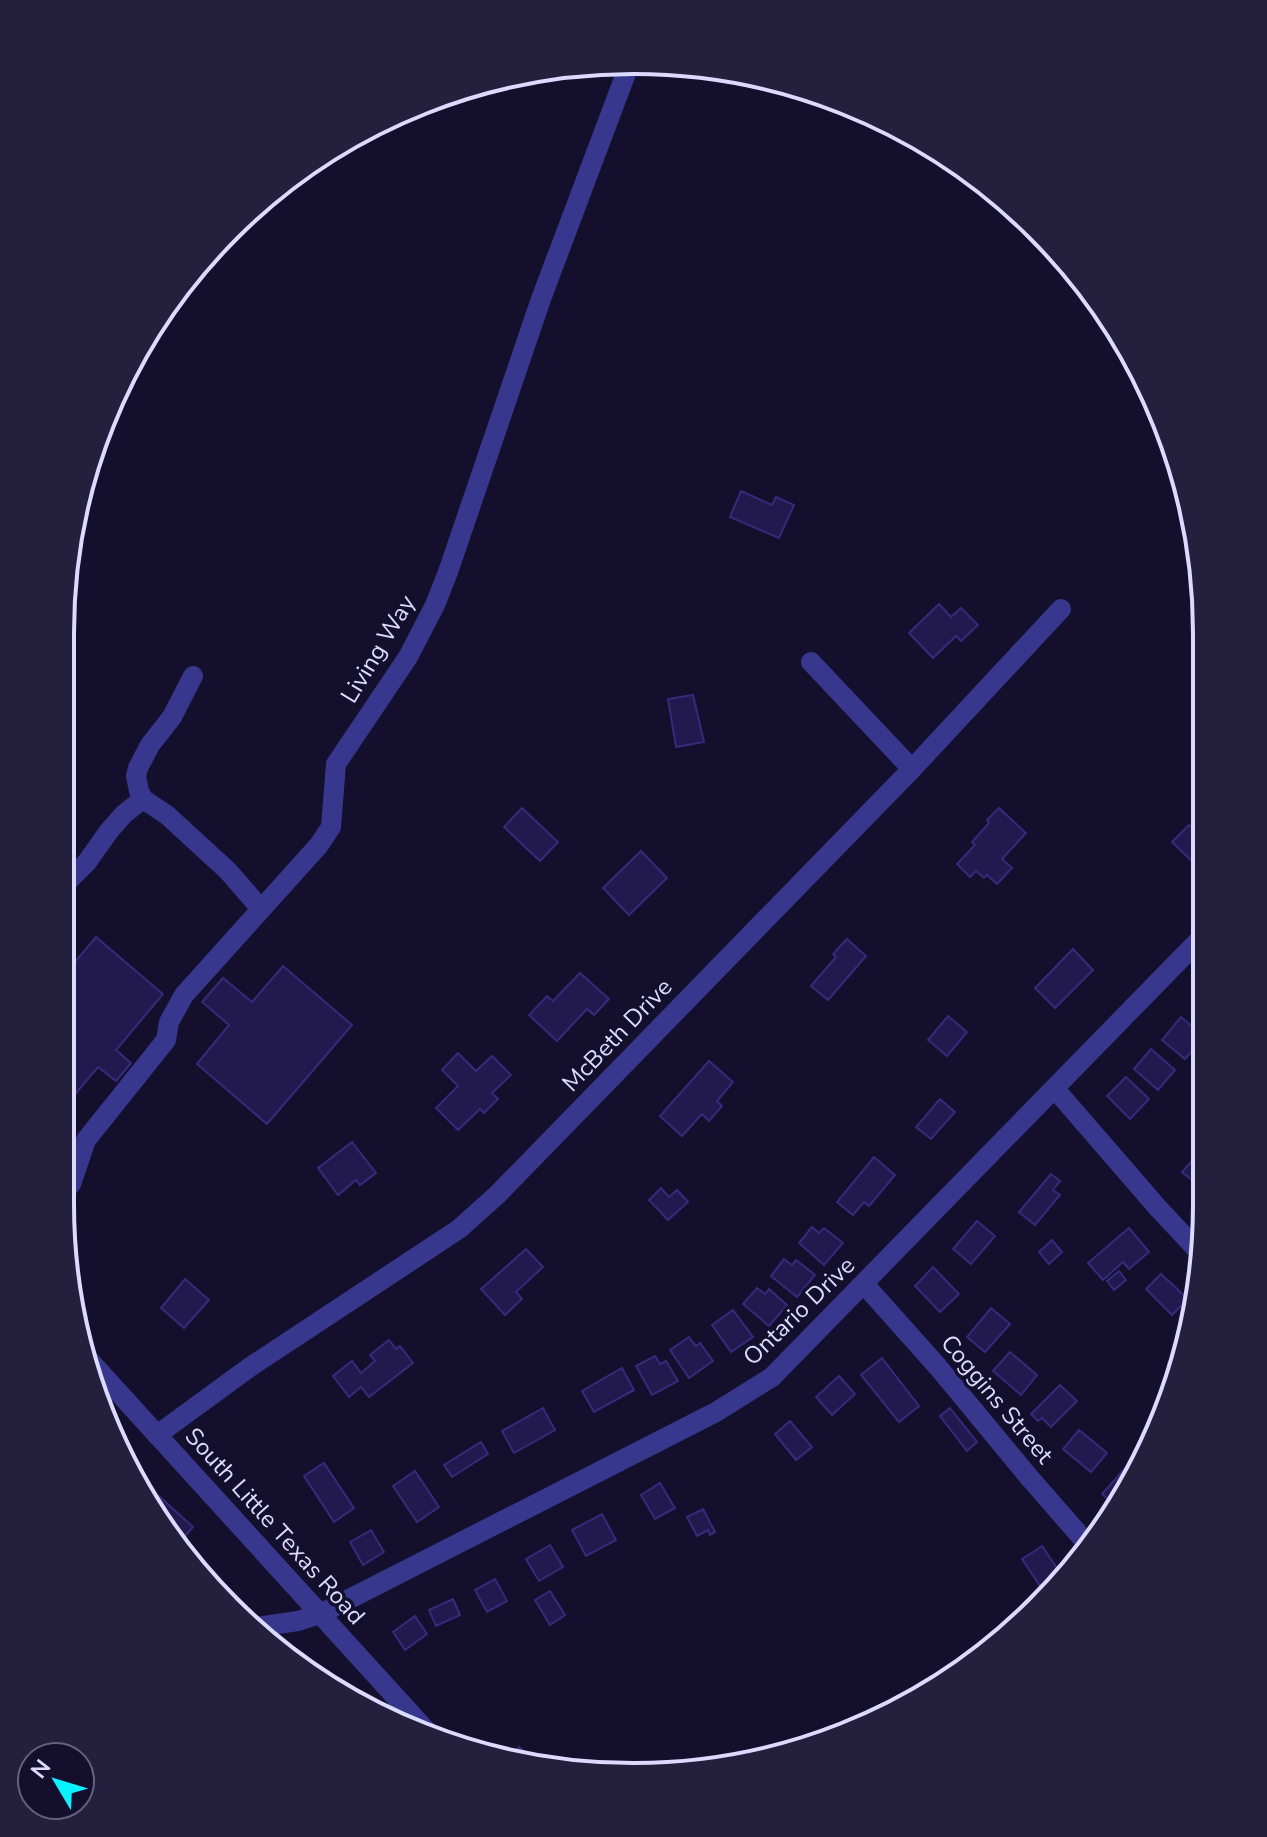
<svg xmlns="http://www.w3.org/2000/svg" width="1267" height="1837" font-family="'Nunito Sans',sans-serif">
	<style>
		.building { fill: #221a4e; stroke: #362a7b; stroke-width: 2 }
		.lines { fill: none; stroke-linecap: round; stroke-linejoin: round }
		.minor { stroke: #37388d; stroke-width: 20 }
		.labels { text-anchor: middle; stroke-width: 7; stroke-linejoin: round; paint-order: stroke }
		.street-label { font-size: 24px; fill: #dcdaff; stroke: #130f2c }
		.rim { fill: none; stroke: #dcdaff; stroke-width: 4 }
	</style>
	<rect width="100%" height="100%" fill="#130f2c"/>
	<!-- building -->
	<g class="building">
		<path d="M741 491 772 505 776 497 794 505 779 538 730 517Z"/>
		<path d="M939 604 951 617 961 608 978 625 961 641 956 636 933 658 909 633Z"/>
		<path d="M693 695 704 742 676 747 668 699Z"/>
		<path d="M522 808 558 842 540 861 504 827Z"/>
		<path d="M999 808 1026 833 1002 859 1012 868 997 884 987 875 984 878 976 871 970 877 957 864 975 845 972 842 989 823 987 820Z"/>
		<path d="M1189 825 1201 836 1202 865 1199 868 1172 842Z"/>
		<path d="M641 851 667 878 629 915 603 888Z"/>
		<path d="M96 937 163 994 116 1050 131 1063 116 1081 98 1067 65 1106 70 1110 61 1121 64 975Z"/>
		<path d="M847 939 866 956 828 1000 811 986 836 957 833 954Z"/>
		<path d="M1073 949 1093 970 1055 1008 1035 988Z"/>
		<path d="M283 966 352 1025 267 1124 197 1064 229 1025 202 1002 223 978 252 1002Z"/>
		<path d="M580 973 609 999 594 1015 587 1009 557 1041 529 1015 547 996 553 1001Z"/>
		<path d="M948 1016 967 1032 947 1056 928 1040Z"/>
		<path d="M1181 1017 1204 1037 1185 1059 1162 1040Z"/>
		<path d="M1151 1049 1175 1070 1158 1090 1134 1069Z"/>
		<path d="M458 1053 476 1071 492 1056 511 1075 492 1093 498 1099 484 1113 480 1109 458 1130 436 1108 458 1086 442 1070Z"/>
		<path d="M709 1061 733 1082 717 1101 722 1106 709 1121 702 1114 682 1136 660 1116Z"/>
		<path d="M1126 1077 1149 1099 1130 1119 1107 1096Z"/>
		<path d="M940 1099 955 1112 931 1139 916 1127Z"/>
		<path d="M352 1142 376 1173 360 1185 356 1180 338 1195 318 1168Z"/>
		<path d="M1206 1144V1164L1192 1180 1182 1172Z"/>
		<path d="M874 1157 895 1175 869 1206 864 1202 853 1215 837 1202Z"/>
		<path d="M1051 1174 1060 1181 1053 1190 1060 1195 1035 1225 1019 1212Z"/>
		<path d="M661 1188 669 1197 677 1190 688 1202 668 1220 649 1200Z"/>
		<path d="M977 1221 995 1236 971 1264 953 1249Z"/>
		<path d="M812 1227 819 1233 824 1228 843 1243 824 1265 799 1243Z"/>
		<path d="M1129 1228 1149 1252 1129 1269 1123 1262 1103 1280 1088 1263Z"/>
		<path d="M1052 1240 1062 1252 1049 1264 1039 1252Z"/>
		<path d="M526 1249 543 1267 516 1292 522 1299 505 1315 481 1289Z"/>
		<path d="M784 1259 792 1265 796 1260 815 1275 797 1297 771 1276Z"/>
		<path d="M933 1267 959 1294 940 1312 915 1286Z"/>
		<path d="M1119 1271 1126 1280 1114 1290 1107 1281Z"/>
		<path d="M1161 1274 1188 1299 1172 1315 1146 1289Z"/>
		<path d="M185 1279 209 1300 184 1328 161 1308Z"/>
		<path d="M757 1288 765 1294 769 1289 787 1305 769 1326 743 1304Z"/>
		<path d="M991 1308 1010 1324 985 1352 967 1337Z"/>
		<path d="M733 1310 753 1337 731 1352 712 1325Z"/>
		<path d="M689 1337 696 1346 700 1343 713 1361 689 1378 670 1350Z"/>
		<path d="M389 1340 396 1349 400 1346 413 1363 369 1397 361 1387 349 1397 333 1376 352 1361 361 1373 375 1361 370 1355Z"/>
		<path d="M1186 1347 1178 1375 1168 1363Z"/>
		<path d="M1010 1352 1037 1375 1021 1395 993 1371Z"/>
		<path d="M655 1356 660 1364 666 1361 678 1381 652 1395 636 1366Z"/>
		<path d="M882 1358 919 1406 899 1422 861 1375Z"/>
		<path d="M622 1368 634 1390 594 1412 582 1391Z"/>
		<path d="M839 1376 855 1394 832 1415 816 1397Z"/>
		<path d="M1060 1385 1077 1401 1051 1427 1042 1418 1038 1421 1031 1414Z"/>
		<path d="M543 1408 555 1430 514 1453 502 1431Z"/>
		<path d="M950 1408 977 1442 967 1451 940 1416Z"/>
		<path d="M790 1421 812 1447 796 1460 775 1434Z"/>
		<path d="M1079 1430 1107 1453 1091 1472 1063 1449Z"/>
		<path d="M481 1442 488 1454 452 1477 444 1465Z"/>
		<path d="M324 1463 354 1508 334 1522 304 1476Z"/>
		<path d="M1128 1465 1137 1472 1118 1508 1102 1494Z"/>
		<path d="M415 1471 439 1507 417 1522 393 1486Z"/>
		<path d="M660 1483 675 1508 655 1519 641 1495Z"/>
		<path d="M159 1496 193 1527 177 1545 156 1522 150 1507Z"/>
		<path d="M703 1509 715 1532 710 1535 708 1530 697 1536 687 1517Z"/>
		<path d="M602 1514 616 1540 586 1556 572 1530Z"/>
		<path d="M371 1530 384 1552 363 1565 350 1542Z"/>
		<path d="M550 1545 563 1567 539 1581 526 1559Z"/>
		<path d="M1042 1546 1064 1578 1048 1598 1022 1559Z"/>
		<path d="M495 1579 507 1601 487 1612 475 1590Z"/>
		<path d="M550 1591 565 1615 550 1625 535 1600Z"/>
		<path d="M453 1599 460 1615 436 1626 429 1610Z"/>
		<path d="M415 1616 427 1634 405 1650 393 1632Z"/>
		<path d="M519 1747 532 1758 528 1764 509 1759Z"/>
	</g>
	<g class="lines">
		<!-- minor -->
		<g class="minor">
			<path d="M811 662 912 769"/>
			<path d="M193 676 172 717 150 745 138 768 136 776 139 791 143 799 167 815 228 871 261 909"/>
			<path d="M65 884 87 862 109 831 124 814 143 799"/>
			<path d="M1055 1089 1158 1208 1202 1255"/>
			<path d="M60 1196 71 1184 86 1140 166 1040 169 1022 184 995 319 845 331 827 336 764 408 657 435 605 448 572 541 299 631 60"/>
			<path d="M864 1284 938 1367 1028 1476 1090 1547"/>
			<path d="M79 1349 433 1738"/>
			<path d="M157 1435 250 1367 459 1229 497 1195 912 769 1061 609"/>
			<path d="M250 1628 298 1621 320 1614 716 1412 772 1377 1203 936"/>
		</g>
	</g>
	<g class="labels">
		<!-- street labels -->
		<g class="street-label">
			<text transform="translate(378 649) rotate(-59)" y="8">Living Way</text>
			<text transform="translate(617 1035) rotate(-46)" y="8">McBeth Drive</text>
			<text transform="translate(799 1311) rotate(-44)" y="8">Ontario Drive</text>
			<text transform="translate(997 1399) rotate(50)" y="8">Coggins Street</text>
			<text transform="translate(275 1526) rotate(48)" y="8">South Little Texas Road</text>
		</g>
	</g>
	<!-- crop -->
	<path d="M0 0H1267V1837H0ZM633 74H634A559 559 0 0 1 1193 633V1204A559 559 0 0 1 634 1763H633A559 559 0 0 1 74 1204V633A559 559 0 0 1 633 74Z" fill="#231f3d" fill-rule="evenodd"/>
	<path class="rim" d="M633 74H634A559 559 0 0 1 1193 633V1204A559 559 0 0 1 634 1763H633A559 559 0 0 1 74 1204V633A559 559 0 0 1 633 74Z"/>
	<!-- north arrow -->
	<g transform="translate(56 1781) rotate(308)"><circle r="38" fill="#130f2c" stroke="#636080" stroke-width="2"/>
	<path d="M0-6L14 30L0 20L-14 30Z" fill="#06f3ff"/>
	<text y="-12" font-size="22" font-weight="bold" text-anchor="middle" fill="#dcdaff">N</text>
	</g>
</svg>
